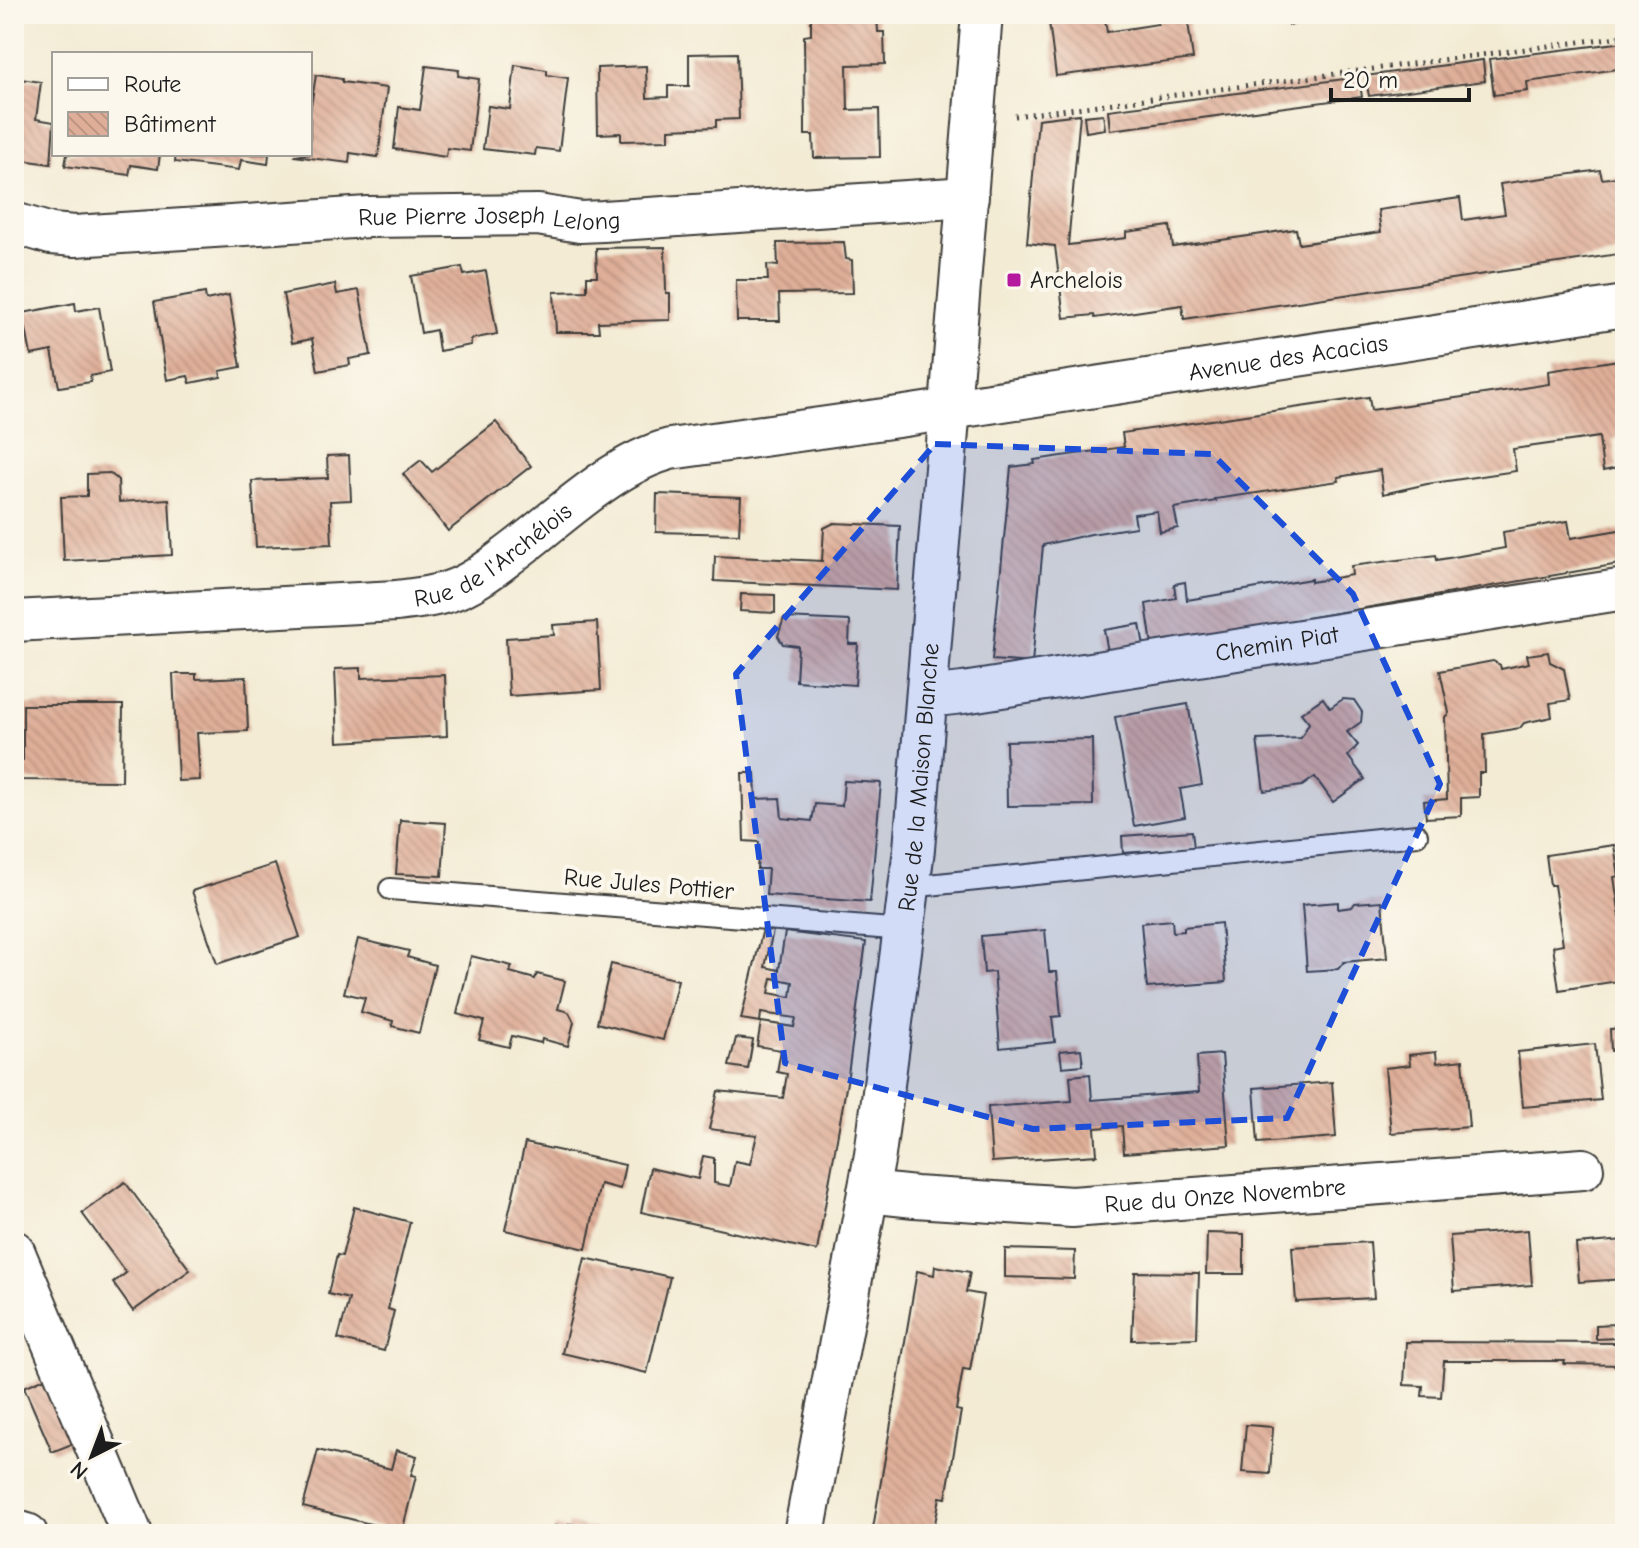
<svg xmlns="http://www.w3.org/2000/svg" width="1639" height="1548" font-family="'Comic Neue',sans-serif">
	<style>
		.building { fill: url(#building-back-hatch); fill-rule: evenodd }
		.lines { fill: none; stroke-linecap: round; stroke-linejoin: round }
		.service-casing { stroke: #3c3b38; stroke-width: 24 }
		.minor-casing { stroke: #3c3b38; stroke-width: 44 }
		.path { stroke: #3c3b38; stroke-width: 5; stroke-dasharray: 2 6; stroke-linecap: butt }
		.service { stroke: #fff; stroke-width: 20 }
		.minor { stroke: #fff; stroke-width: 40 }
		.marked { fill: #1d4ed8; fill-opacity: 0.2; stroke: #1d4ed8; stroke-width: 6; stroke-dasharray: 16 10; stroke-linejoin: round }
		.poi-dot { fill: #b5179e; stroke: #fbf7ec; stroke-width: 3 }
		.labels { text-anchor: middle; stroke-width: 8; stroke-linejoin: round; paint-order: stroke }
		.street-label { font-size: 24px; fill: #1c1c1c; stroke: #fbf7ec }
		.poi-label { font-size: 24px; fill: #1c1c1c; stroke: #fbf7ec; text-anchor: start }
	</style>
	<defs>
		<pattern id="building-back-hatch" width="6" height="6" patternUnits="userSpaceOnUse" patternTransform="scale(2)"><rect width="6" height="6" fill="#deae98"/><path d="M-1 5l2 2M0 0l6 6M5-1l2 2" fill="none" stroke="#be9582"/></pattern>
	</defs>
	<rect width="100%" height="100%" fill="#fbf7ec"/>
	<filter id="ink" filterUnits="userSpaceOnUse"><feTurbulence type="fractalNoise" baseFrequency=".0125" numOctaves="2"/><feDisplacementMap in="SourceGraphic" scale="16" xChannelSelector="R" yChannelSelector="G"/><feConvolveMatrix kernelMatrix="1 2 1 2 8 2 1 2 1" color-interpolation-filters="sRGB"/></filter>
	<filter id="wash" filterUnits="userSpaceOnUse"><feTurbulence type="fractalNoise" baseFrequency=".006" numOctaves="4" result="noise"/><feDisplacementMap in="SourceGraphic" scale="32" xChannelSelector="R" yChannelSelector="G"/><feGaussianBlur stdDeviation="1.8" result="paint"/><feColorMatrix in="noise" values="0 0 0 0 0 0 0 0 0 0 0 0 0 0 0 0 0 1.4 0 .05"/><feComposite in="paint" operator="in"/></filter>
	<g filter="url(#wash)">
		<rect width="100%" height="100%" fill="#f3ebd4"/>
		<g id="blocks">
			<!-- building -->
			<g class="building">
				<path d="M811 14H877L878 32H884L885 64 847 65 848 110 879 109 880 157 814 158 813 135H805V124L804 36 811 35Z"/>
				<path d="M1048 14H1104L1107 32 1158 24 1157 14H1187L1193 59 1056 76Z"/>
				<path d="M1287 14H1359V16L1289 25Z"/>
				<path d="M1625 42V68L1527 82 1528 91 1494 95 1489 59Z"/>
				<path d="M737 53 739 119 716 120V127L669 129V140L621 141V133L598 134 597 68 646 66 647 98 668 97V86H689V54Z"/>
				<path d="M1483 60 1485 81 1369 96 1365 76Z"/>
				<path d="M515 65 547 70V75L568 78 559 151 536 148 535 155 483 149 488 106 510 109Z"/>
				<path d="M426 66 459 70 458 76 479 79 470 151 447 148 446 157 394 149 399 107 420 110Z"/>
				<path d="M316 75 342 79V82L387 88 378 157 350 153 349 163 294 156 310 154V111Z"/>
				<path d="M1359 77 1362 97 1110 130 1108 110Z"/>
				<path d="M14 78 41 82 36 119 54 122 51 164 14 159Z"/>
				<path d="M1080 114 1068 245 1126 238V232L1170 226 1173 247 1296 229 1299 244 1381 232 1378 210 1460 198 1463 220 1505 214 1500 184 1600 170 1602 179 1625 176V253L1184 319 1182 305 1095 318 1094 315 1064 318 1055 246 1027 243 1038 119Z"/>
				<path d="M1103 114 1105 129 1086 132 1084 116Z"/>
				<path d="M67 154H160L158 169 131 165 129 175 65 166Z"/>
				<path d="M176 154H269L268 164 241 160 239 170 175 162Z"/>
				<path d="M844 242 846 259 852 260 853 293 779 294 780 321H737L736 280H768L767 265 778 266 777 243Z"/>
				<path d="M665 247 666 293H670V320L598 322 599 332H556L554 292 587 291V276H597L596 248Z"/>
				<path d="M462 267 464 275 486 271 497 334 471 339V345L439 351 436 330 421 333 411 276Z"/>
				<path d="M335 284 337 294 359 290 371 355 349 359 350 365 318 371 312 339 292 343 283 294Z"/>
				<path d="M205 293 206 300 229 295 241 367 220 371 221 377 190 383 188 376 167 380 154 302Z"/>
				<path d="M75 303 76 311 99 307 110 372 90 376 91 382 59 387 52 351 31 355 23 313Z"/>
				<path d="M1625 359V437L1613 439 1617 468 1603 471 1599 437 1513 449 1516 471 1427 484 1383 494 1380 470 1338 477 1339 481 1215 499 1216 501 1174 508 1178 528 1160 532 1157 511 1134 514 1136 527 1091 534 1043 545 1032 663 992 660 1011 467 1035 464 1034 460 1124 447 1122 433 1369 397 1371 410 1484 394 1549 384 1548 371Z"/>
				<path d="M496 422 531 466 448 531 403 474 421 460 432 472Z"/>
				<path d="M349 455 351 500 330 501 332 544 256 547 252 481 328 478 327 456Z"/>
				<path d="M110 473 118 480 119 502 169 499 172 555 64 561 61 497 87 496V474Z"/>
				<path d="M657 494 741 497 739 534 656 532Z"/>
				<path d="M1568 521 1571 538 1625 529V563L1152 645 1146 604 1176 598 1174 584 1185 582 1187 600 1311 579V582L1352 575 1351 566 1436 555 1437 560 1505 548 1503 532Z"/>
				<path d="M834 523 900 526 897 590 714 581 715 556 822 561 824 528Z"/>
				<path d="M741 594 775 595V613L740 611Z"/>
				<path d="M784 618 850 621 849 644H858L855 685 796 681 798 646 783 644 778 636Z"/>
				<path d="M597 622 601 690 509 696 506 638 554 635 553 625Z"/>
				<path d="M1140 624 1144 646 1108 652 1104 630Z"/>
				<path d="M1548 652 1550 662 1564 669 1570 700 1550 703 1552 717 1524 723 1520 728 1484 734 1485 773H1479V797L1461 798V816L1426 818 1424 801 1447 799 1445 717 1449 713 1440 671 1493 661 1500 665 1501 669 1529 663 1527 655Z"/>
				<path d="M361 668V678L445 675 447 736 338 742 335 669Z"/>
				<path d="M173 674H196V679L246 677 248 731 197 733 200 780 178 781Z"/>
				<path d="M1323 698 1330 708 1343 699 1354 700 1362 712 1361 722 1347 732 1358 745 1348 756 1365 779 1333 802 1315 777 1302 786 1264 791 1257 740 1301 738 1309 723 1301 713Z"/>
				<path d="M1188 704 1202 785 1180 789 1185 817 1134 826 1115 717Z"/>
				<path d="M23 705H123L122 781 18 780V760H23Z"/>
				<path d="M1092 739 1093 805 1007 806 1006 741Z"/>
				<path d="M742 773H755L756 799 780 798 782 818 812 821 815 804 842 806 844 781 881 783 870 902 766 895 768 869H757L759 842 744 841Z"/>
				<path d="M400 820 446 823 442 876 396 874Z"/>
				<path d="M1192 831 1194 848 1123 853 1122 836Z"/>
				<path d="M1614 845 1619 876 1614 877 1625 950V980L1559 990 1553 946 1563 944 1554 885H1550L1546 855Z"/>
				<path d="M275 864 300 937 217 964 192 891Z"/>
				<path d="M1382 901 1387 958 1344 962 1338 969 1307 971 1302 905 1338 902V909L1352 907 1355 903Z"/>
				<path d="M1172 920 1173 932 1184 931V927L1221 923 1226 982 1147 988 1141 923Z"/>
				<path d="M763 929 773 931 765 967 779 970 785 932 866 942 847 1082 817 1251 641 1212 650 1168 698 1179 703 1156 714 1158V1183L730 1186 735 1161 750 1164 757 1135 709 1129 718 1091 783 1098 787 1074 777 1072 781 1050 757 1046 761 1022 794 1027 796 1018 761 1013 760 1022 741 1019ZM772 978 793 982 791 997 769 993Z"/>
				<path d="M1045 930 1049 972H1057L1061 1016 1052 1017 1055 1042 1000 1048 994 972 984 973 981 936Z"/>
				<path d="M358 939 409 951 407 957 435 965 419 1033 392 1026 393 1021 361 1012 365 998 344 993Z"/>
				<path d="M471 956 512 966 510 972 535 979 537 974 565 981 558 1009 569 1012 574 1022 568 1046 542 1039 541 1043 512 1036 509 1047 479 1040 484 1021 457 1014Z"/>
				<path d="M611 964 678 980 663 1040 597 1023Z"/>
				<path d="M1625 1028V1050L1611 1051 1610 1029Z"/>
				<path d="M736 1038 753 1040 748 1069 729 1066Z"/>
				<path d="M1595 1044 1601 1100 1523 1107 1518 1052Z"/>
				<path d="M1081 1049 1083 1065 1062 1067 1060 1051Z"/>
				<path d="M1436 1052 1437 1063 1463 1060 1469 1127 1391 1133 1385 1068 1410 1065 1409 1055Z"/>
				<path d="M1222 1054 1229 1145 1124 1153 1122 1126 1095 1128 1097 1155 992 1162 988 1107 1072 1101 1070 1076 1090 1074 1092 1100 1199 1092 1197 1056Z"/>
				<path d="M1332 1082 1336 1137 1258 1143 1254 1088Z"/>
				<path d="M525 1143 625 1165 620 1189 600 1184 586 1249 505 1230Z"/>
				<path d="M125 1182 190 1270 133 1311 113 1283 126 1273 82 1213Z"/>
				<path d="M354 1207 410 1222 388 1309 394 1311 384 1351 338 1339 349 1299 328 1294 337 1255 342 1256Z"/>
				<path d="M1528 1230 1532 1285 1454 1291 1450 1236Z"/>
				<path d="M1207 1233 1244 1234V1274H1206Z"/>
				<path d="M1625 1240V1279L1579 1282 1576 1244Z"/>
				<path d="M1370 1242 1374 1298 1296 1302 1292 1247Z"/>
				<path d="M1005 1249 1075 1251 1074 1279 1005 1277Z"/>
				<path d="M585 1258 670 1277 647 1373 562 1353Z"/>
				<path d="M935 1266 970 1272 966 1292 983 1295 970 1370 963 1369 956 1410 961 1411 946 1498 940 1497 933 1534H872L917 1271 934 1275Z"/>
				<path d="M1135 1272 1199 1273 1197 1338 1132 1340Z"/>
				<path d="M1616 1324 1617 1338 1596 1339V1325Z"/>
				<path d="M1406 1342 1625 1343V1365L1564 1364 1565 1361H1444L1441 1397 1422 1396 1423 1386 1404 1385Z"/>
				<path d="M54 1374 82 1440 52 1452 24 1387Z"/>
				<path d="M1246 1425 1273 1427 1270 1474 1242 1472Z"/>
				<path d="M318 1450 391 1469 396 1450 417 1456 411 1475 416 1476 402 1532 303 1507Z"/>
				<path d="M569 1524 608 1531V1534H554L555 1526 568 1529Z"/>
			</g>
		</g>
	</g>
	<g filter="url(#ink)">
		<use href="#blocks" fill-opacity="0" stroke="#3c3b38" stroke-width="2"/>
		<g class="lines">
			<defs>
				<g id="service">
					<path d="M909 887 1417 835"/>
					<path d="M390 889 904 930"/>
				</g>
				<g id="minor">
					<path id="s1" d="M14 223 51 234 75 236 368 217 538 215 580 222 603 221 968 197"/>
					<path id="s2" d="M14 621 396 601C414 599 433 597 450 591 474 583 493 567 513 552 560 517 613 464 670 449L905 416 1625 306"/>
					<path id="s3" d="M927 697 963 693 1625 589"/>
					<path id="s4" d="M868 1192 915 1197 1072 1207 1583 1169"/>
					<path d="M14 1251 132 1534"/>
					<path d="M14 1530 27 1534"/>
					<path id="s5" d="M804 1534 875 1155 914 849 982 14"/>
				</g>
			</defs>
			<!-- service casing -->
			<use href="#service" class="service-casing"/>
			<!-- minor casing -->
			<use href="#minor" class="minor-casing"/>
			<!-- path -->
			<path class="path" d="M1015 116 1625 36"/>
			<!-- service -->
			<use href="#service" class="service"/>
			<!-- minor -->
			<use href="#minor" class="minor"/>
		</g>
	</g>
	<!-- marked area -->
	<path class="marked" d="M935 444 1212 454 1353 594 1440 784 1287 1118 1033 1129 785 1063 736 674Z"/>
	<!-- markers -->
	<rect class="poi-dot" x="1006" y="272" width="16" height="16" rx="4"/>
	<g class="labels">
		<!-- street labels -->
		<g class="street-label">
			<text dy="8" stroke="none"><textPath href="#s1" startOffset="478">Rue Pierre Joseph Lelong</textPath></text>
			<text dy="8" stroke="none"><textPath href="#s2" startOffset="1326">Avenue des Acacias</textPath></text>
			<text dy="8" stroke="none"><textPath href="#s2" startOffset="492">Rue de l'Archélois</textPath></text>
			<text dy="8" stroke="none"><textPath href="#s3" startOffset="354">Chemin Piat</textPath></text>
			<text dy="8" stroke="none"><textPath href="#s5" startOffset="766">Rue de la Maison Blanche</textPath></text>
			<text transform="translate(649 884) rotate(5)" y="8">Rue Jules Pottier</text>
			<text dy="8" stroke="none"><textPath href="#s4" startOffset="358">Rue du Onze Novembre</textPath></text>
		</g>
		<!-- poi labels -->
		<g class="poi-label">
			<text x="1030" y="288">Archelois</text>
		</g>
	</g>
	<!-- margin -->
	<rect width="1639" height="1548" fill="none" stroke="#fbf7ec" stroke-width="48"/>
	<!-- legend -->
	<rect x="52" y="52" width="260" height="104" fill="#fbf7ec" stroke="#a29f99" stroke-width="2"/>
	<rect x="68" y="78" width="40" height="12" fill="#ffffff" stroke="#a29f99" stroke-width="2"/>
	<text x="124" y="92" font-size="24" fill="#1c1c1c">Route</text>
	<rect x="68" y="112" width="40" height="24" fill="url(#building-back-hatch)" stroke="#a29f99" stroke-width="2"/>
	<text x="124" y="132" font-size="24" fill="#1c1c1c">Bâtiment</text>
	<!-- north arrow -->
	<g transform="translate(92 1456) rotate(222)" stroke="#fbf7ec" stroke-width="6" paint-order="stroke">
	<path d="M0-6L14 30L0 20L-14 30Z" fill="#1c1c1c"/>
	<text y="-12" font-size="22" font-weight="bold" text-anchor="middle" fill="#1c1c1c">N</text>
	</g>
	<!-- scale -->
	<path d="M1331 88v12h138v-12" fill="none" stroke="#1c1c1c" stroke-width="4"/>
	<text x="1343" y="88" font-size="24" fill="#1c1c1c" stroke="#fbf7ec" stroke-width="6" paint-order="stroke">20 m</text>
</svg>
